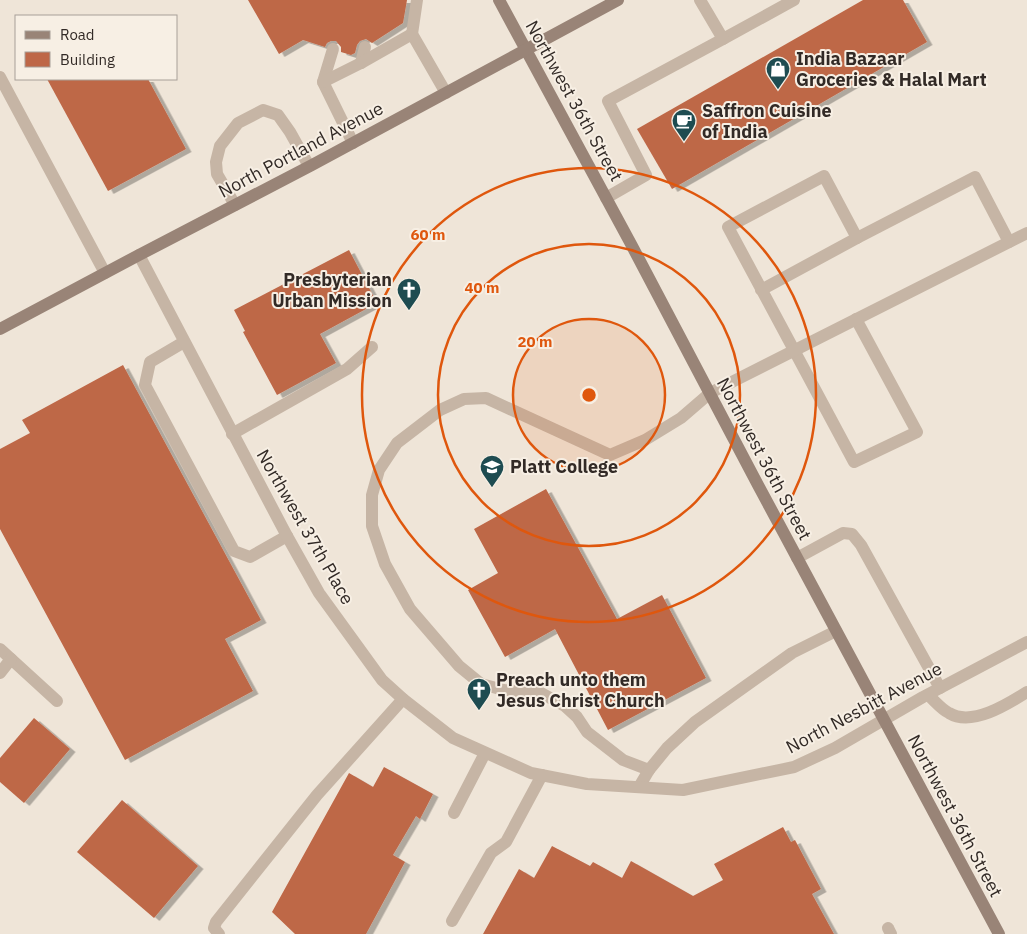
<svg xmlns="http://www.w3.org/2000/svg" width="1027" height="934" font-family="'IBM Plex Sans',sans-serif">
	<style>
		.building { fill: #be6747; filter: url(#shadow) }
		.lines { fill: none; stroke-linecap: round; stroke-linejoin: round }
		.service { stroke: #c6b5a5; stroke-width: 12 }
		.minor { stroke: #c6b5a5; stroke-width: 12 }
		.secondary { stroke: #998477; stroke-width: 12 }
		.ring { fill: none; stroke: #df570d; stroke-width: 2.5 }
		.labels { text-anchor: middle; stroke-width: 4; stroke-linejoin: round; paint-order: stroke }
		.poi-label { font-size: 18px; font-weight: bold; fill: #322a26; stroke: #f7efe4; text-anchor: start }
		.street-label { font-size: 18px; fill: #322a26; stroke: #f7efe4 }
		.centre { fill: #df570d; stroke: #f7efe4; stroke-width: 2.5 }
		.ring-label { font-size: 15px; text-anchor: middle; font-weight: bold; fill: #df570d; stroke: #f7efe4; stroke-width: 4; stroke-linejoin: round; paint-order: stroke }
	</style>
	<defs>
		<filter id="shadow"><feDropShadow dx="5.5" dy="3" stdDeviation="0" flood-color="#0004"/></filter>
	</defs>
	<rect width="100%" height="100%" fill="#efe5d8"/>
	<!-- building -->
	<g class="building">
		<path d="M248 0H407L403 23 372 43 366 39 360 41 357 45 355 53 351 55 341 52V47L336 41H331L327 43 325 47 303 40 279 54Z"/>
		<path d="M863 0H903L927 42 672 189 637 129Z"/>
		<path d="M47 79H148L186 149 108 191Z"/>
		<path d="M349 250 377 303 320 334 336 363 277 395 243 332 245 331 234 310Z"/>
		<path d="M123 365 261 620 225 639 253 691 125 760 0 529V449L30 433 22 420Z"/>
		<path d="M546 489 617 619 662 595 706 678 608 730 555 629 505 657 468 590 498 573 474 529Z"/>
		<path d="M34 718 70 749 24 803 0 782V758Z"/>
		<path d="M384 767 433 794 420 819 416 816 393 855 405 862 366 934H295L272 912 349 773 373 787Z"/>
		<path d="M122 800 198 866 154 918 77 852Z"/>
		<path d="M783 827 791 842 795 840 821 889 812 894 834 934H483L519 869 534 878 552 846 590 866 593 862 622 878 631 861 693 896 723 880 714 864Z"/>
	</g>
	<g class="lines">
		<!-- service -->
		<g class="service">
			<path d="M412 34 417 0"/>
			<path d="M723 39 794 0"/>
			<path d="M333 49 323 82 353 143"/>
			<path d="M361 63 365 47"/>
			<path d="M323 82 361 63 412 34 446 93"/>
			<path d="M606 198 646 175 608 101 723 39 700 0"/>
			<path d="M235 205 217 174 216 162 220 146 238 123 263 110 278 115 290 132 309 166"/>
			<path d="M857 238 975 177 1009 242"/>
			<path d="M761 290 857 238 824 176 728 227 854 462 917 432 856 319"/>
			<path d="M184 342 150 362 145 385 234 551 250 557 287 536"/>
			<path d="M232 434 347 369 372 347"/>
			<path d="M797 558 843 533 852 534 861 545 940 688"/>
			<path d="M0 649 57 701"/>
			<path d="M0 673 11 659"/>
			<path d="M928 695C935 701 941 709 949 713 972 727 1008 704 1027 692"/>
			<path d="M649 770 623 760 587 732 577 717 565 706 541 693 504 690 481 684 459 666 410 609 385 564 372 526V495L379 470 397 443 440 410 464 399 486 398 610 455 645 440 681 418 710 393 1027 233"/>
			<path d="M639 787 649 770 667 748 695 722 792 653 836 631"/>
			<path d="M454 813 485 753"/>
			<path d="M452 921 491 853 506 842 542 775"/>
			<path d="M888 928 891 934"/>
			<path d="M219 934 214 928 216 922 317 795 403 699"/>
		</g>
		<!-- minor -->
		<g class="minor">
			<path d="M0 77 105 273"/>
			<path d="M139 255 287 536 319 593 382 680 403 699 453 738 531 773 587 784 683 790 794 767 835 748 923 697 1027 642"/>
		</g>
		<!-- secondary -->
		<g class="secondary">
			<path d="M499 0 631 244 758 485 999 934"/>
			<path d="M0 329 139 255 312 165 618 0"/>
		</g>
	</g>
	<!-- distance rings -->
	<circle cx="589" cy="395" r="76" fill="#df570d" fill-opacity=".12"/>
	<g class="ring">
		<circle cx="589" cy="395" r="76"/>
		<circle cx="589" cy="395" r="151"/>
		<circle cx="589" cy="395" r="227"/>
	</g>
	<!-- icons -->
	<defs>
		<symbol id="shop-pin" viewBox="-11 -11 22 30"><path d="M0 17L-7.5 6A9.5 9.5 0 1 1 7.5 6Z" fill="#1e4c51" stroke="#f7efe4"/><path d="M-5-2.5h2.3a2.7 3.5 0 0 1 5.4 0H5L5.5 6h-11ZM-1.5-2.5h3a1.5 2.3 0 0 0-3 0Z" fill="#fff"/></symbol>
		<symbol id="cafe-pin" viewBox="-11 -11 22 30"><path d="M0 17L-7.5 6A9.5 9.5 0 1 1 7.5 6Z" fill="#1e4c51" stroke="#f7efe4"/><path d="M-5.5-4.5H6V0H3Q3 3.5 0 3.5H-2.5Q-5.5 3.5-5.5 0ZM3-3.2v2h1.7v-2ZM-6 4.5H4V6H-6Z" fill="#fff"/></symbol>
		<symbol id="church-pin" viewBox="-11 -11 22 30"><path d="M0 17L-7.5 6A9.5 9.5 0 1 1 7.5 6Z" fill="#1e4c51" stroke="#f7efe4"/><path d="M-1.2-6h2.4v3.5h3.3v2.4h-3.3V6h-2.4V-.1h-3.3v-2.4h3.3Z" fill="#fff"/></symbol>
		<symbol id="school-pin" viewBox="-11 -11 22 30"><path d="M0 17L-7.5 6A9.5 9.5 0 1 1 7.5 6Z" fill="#1e4c51" stroke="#f7efe4"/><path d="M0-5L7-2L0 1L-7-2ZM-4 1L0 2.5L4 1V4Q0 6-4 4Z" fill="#fff"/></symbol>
	</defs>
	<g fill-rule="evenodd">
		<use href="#shop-pin" x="764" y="55" width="28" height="38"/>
		<use href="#cafe-pin" x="670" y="107" width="28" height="38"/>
		<use href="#church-pin" x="395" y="276" width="28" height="38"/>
		<use href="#school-pin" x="478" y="453" width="28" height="38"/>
		<use href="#church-pin" x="465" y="676" width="28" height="38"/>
	</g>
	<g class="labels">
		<!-- poi labels -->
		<g class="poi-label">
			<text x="796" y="65">India Bazaar<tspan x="796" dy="21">Groceries &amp; Halal Mart</tspan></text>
			<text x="702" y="117">Saffron Cuisine<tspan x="702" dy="21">of India</tspan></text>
			<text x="392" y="286" text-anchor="end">Presbyterian<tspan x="392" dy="21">Urban Mission</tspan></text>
			<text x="510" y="473">Platt College</text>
			<text x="496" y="686">Preach unto them<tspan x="496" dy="21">Jesus Christ Church</tspan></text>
		</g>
		<!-- street labels -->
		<g class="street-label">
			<text transform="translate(574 101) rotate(61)" y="6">Northwest 36th Street</text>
			<text transform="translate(301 150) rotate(-28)" y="6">North Portland Avenue</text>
			<text transform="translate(764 459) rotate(62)" y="6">Northwest 36th Street</text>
			<text transform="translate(305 527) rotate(60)" y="6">Northwest 37th Place</text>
			<text transform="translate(864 708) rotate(-28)" y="6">North Nesbitt Avenue</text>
			<text transform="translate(955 816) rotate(62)" y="6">Northwest 36th Street</text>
		</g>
	</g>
	<circle cx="589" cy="395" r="8" class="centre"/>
	<g class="ring-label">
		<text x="428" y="240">60 m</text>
		<text x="482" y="293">40 m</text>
		<text x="535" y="347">20 m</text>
	</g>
	<!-- legend -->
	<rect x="15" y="15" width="162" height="65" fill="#f7efe4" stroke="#a8a098"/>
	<rect x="25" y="31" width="25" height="8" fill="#998477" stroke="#a8a098"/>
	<text x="60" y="40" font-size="15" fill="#322a26">Road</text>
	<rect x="25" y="52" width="25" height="15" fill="#be6747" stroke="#a8a098"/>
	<text x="60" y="65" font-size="15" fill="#322a26">Building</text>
</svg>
